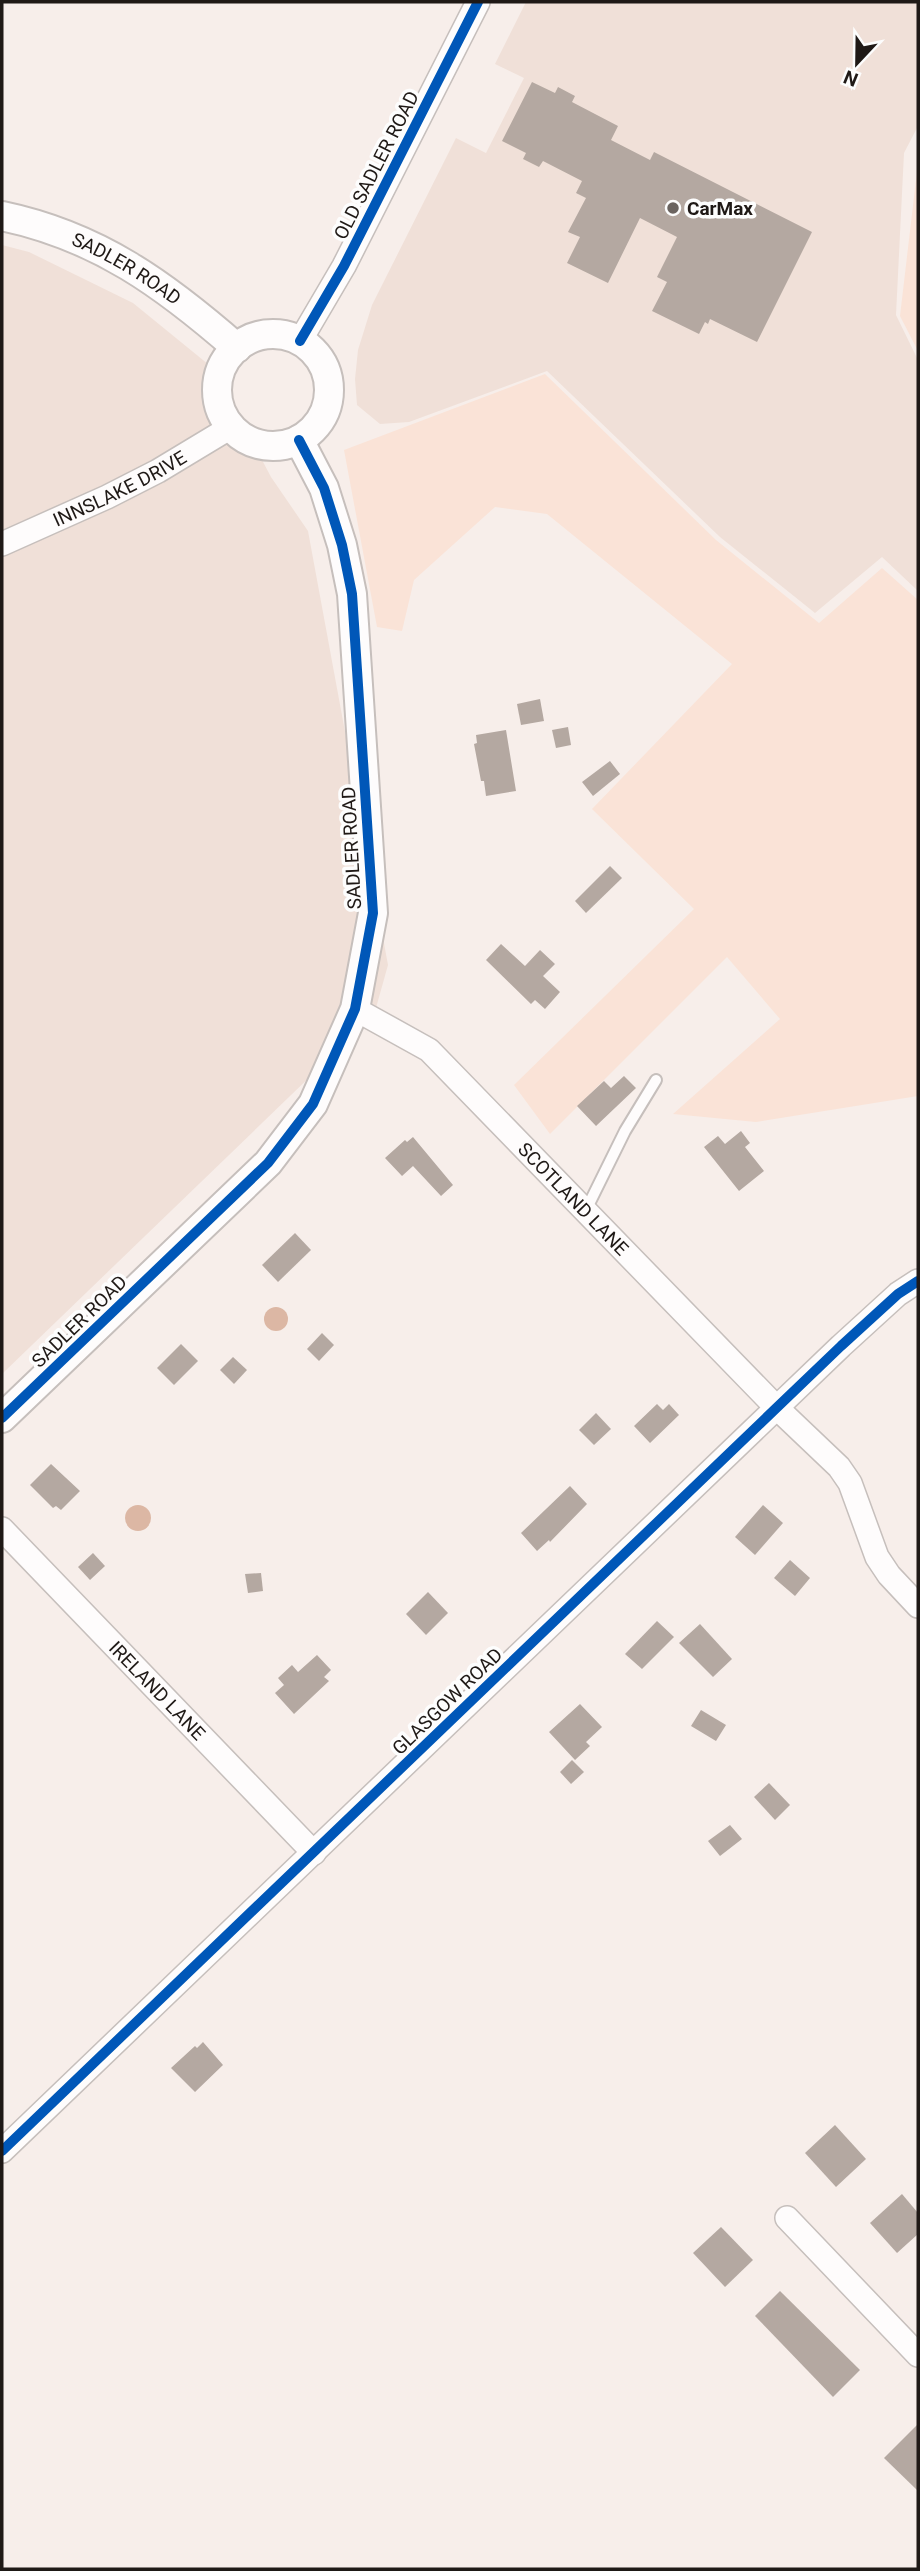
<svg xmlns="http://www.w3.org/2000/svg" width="920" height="2571" font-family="Roboto,sans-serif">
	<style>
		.built { fill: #f0e0d8 }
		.green { fill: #fae3d7 }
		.water { fill: #dcb7a4 }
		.building { fill: #b4a8a1 }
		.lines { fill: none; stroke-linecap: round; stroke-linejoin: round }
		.service-casing { stroke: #c6bfbc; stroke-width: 14 }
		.minor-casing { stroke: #c6bfbc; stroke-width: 26 }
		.tertiary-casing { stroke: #c6bfbc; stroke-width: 32 }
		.service { stroke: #fefcfc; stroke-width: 10 }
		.minor { stroke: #fefcfc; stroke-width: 23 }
		.tertiary { stroke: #fefcfc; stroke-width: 28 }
		.cycleway-casing { stroke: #fdfdfd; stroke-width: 15 }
		.cycleway { stroke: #0057b8; stroke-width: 10 }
		.poi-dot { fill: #6b6460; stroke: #fdfdfd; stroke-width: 2.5 }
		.labels { text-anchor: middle; stroke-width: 7; stroke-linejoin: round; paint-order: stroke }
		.street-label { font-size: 19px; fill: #1f1916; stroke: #fdfdfd }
		.poi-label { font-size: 19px; font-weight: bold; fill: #1f1916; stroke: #fdfdfd; text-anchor: start }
	</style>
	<rect width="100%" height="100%" fill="#f7eeea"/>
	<!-- built -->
	<g class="built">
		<path d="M526 2H918V126L904 153 896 315 918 360V591L882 557 815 613 720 537 547 371 409 422 380 424 357 405 355 379 358 350 372 305 456 138 486 153 524 78 495 64Z"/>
		<path d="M2 245 29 252 133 303 214 369 271 477 308 531 388 965 374 1015 2 1374Z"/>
	</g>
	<!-- green -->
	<g class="green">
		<path d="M918 163V351L900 316Z"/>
		<path d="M545 374 716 540 819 623 882 568 918 600V1096L756 1122 673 1114 780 1019 727 957 550 1134 514 1085 694 909 592 809 732 664 547 514 495 507 414 580 402 631 377 627 344 450Z"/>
	</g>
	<!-- water -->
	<g class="water">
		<circle cx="276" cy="1319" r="12"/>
		<circle cx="138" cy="1518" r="13"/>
	</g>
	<!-- building -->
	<g class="building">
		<path d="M532 82 555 93 558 87 575 96 572 102 618 126 611 140 650 160 654 152 812 232 757 342 710 319 708 324 705 322 699 334 652 311 667 282 657 277 677 237 640 218 608 283 567 263 580 237 568 232 586 198 576 193 582 181 543 161 539 167 523 159 526 153 502 141Z"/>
		<path d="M540 699 544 721 521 725 517 704Z"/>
		<path d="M568 727 571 745 556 748 552 730Z"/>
		<path d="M506 730 516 791 486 796 484 781H481L474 744 477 743 476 735Z"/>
		<path d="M610 761 620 774 593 796 582 782Z"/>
		<path d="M610 866 622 878 586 913 575 901Z"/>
		<path d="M501 944 525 966 540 950 555 964 543 976 560 992 545 1009 535 1000 531 1004 486 960Z"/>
		<path d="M624 1076 636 1088 596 1126 577 1106 604 1081 611 1088Z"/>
		<path d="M741 1131 750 1143 745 1147 764 1171 739 1191 704 1147 718 1136 725 1144Z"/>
		<path d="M413 1137 453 1185 441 1196 413 1166 402 1176 385 1158 405 1140 407 1142Z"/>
		<path d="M295 1233 311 1250 278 1282 262 1265Z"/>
		<path d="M322 1333 334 1345 319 1361 307 1349Z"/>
		<path d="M181 1344 198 1361 174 1385 157 1368Z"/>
		<path d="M233 1357 247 1370 234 1384 220 1370Z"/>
		<path d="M657 1404 663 1410 669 1404 679 1415 650 1443 634 1426Z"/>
		<path d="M596 1413 611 1429 594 1445 579 1430Z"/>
		<path d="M51 1464 80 1491 61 1510 56 1506 53 1508 30 1485Z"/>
		<path d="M570 1486 587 1504 550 1542 549 1540 537 1551 521 1533Z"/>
		<path d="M763 1505 783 1523 755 1555 735 1537Z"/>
		<path d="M93 1553 105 1566 90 1580 78 1567Z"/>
		<path d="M790 1560 810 1578 795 1596 774 1578Z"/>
		<path d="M261 1573 263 1591 248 1593 245 1574Z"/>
		<path d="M428 1592 448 1613 426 1635 406 1614Z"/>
		<path d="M657 1621 674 1637 642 1669 625 1654Z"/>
		<path d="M700 1624 732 1659 713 1677 679 1643Z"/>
		<path d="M317 1655 331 1670 324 1677 329 1681 294 1714 275 1693 284 1685 278 1678 292 1665 298 1672Z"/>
		<path d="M580 1704 602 1727 586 1742 590 1746 575 1760 549 1732Z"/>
		<path d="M701 1710 726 1725 716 1741 691 1726Z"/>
		<path d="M572 1760 584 1772 571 1784 560 1772Z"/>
		<path d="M769 1783 790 1805 775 1820 754 1797Z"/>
		<path d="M730 1825 742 1839 720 1856 708 1841Z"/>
		<path d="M203 2042 223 2065 195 2092 171 2068 195 2046 197 2048Z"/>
		<path d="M835 2125 866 2159 836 2187 805 2153Z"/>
		<path d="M902 2194 918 2213V2234L897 2253 870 2223Z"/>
		<path d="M721 2227 753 2260 725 2287 693 2253Z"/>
		<path d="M780 2291 860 2370 833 2397 755 2316Z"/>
		<path d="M918 2424V2491L884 2458Z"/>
	</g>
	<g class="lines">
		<defs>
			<path id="service" d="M586 1210 625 1131 656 1080"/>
			<g id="minor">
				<path d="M300 341 344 266 478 2"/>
				<path id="s1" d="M2 544 107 497 158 471 231 427"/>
				<path id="s2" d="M355 1009 429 1050 777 1408 839 1467 850 1483 877 1557 889 1575 918 1606"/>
				<path id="s3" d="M2 1529 314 1853"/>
				<path d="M2 2151 841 1346 898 1294 918 1281"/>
				<path d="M787 2218 918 2355"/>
			</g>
			<g id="tertiary">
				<path id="s4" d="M2 216C98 236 165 285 237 348"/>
				<circle cx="273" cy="390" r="56"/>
				<path d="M2 1418 268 1163 313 1104 355 1009 373 913 352 594 342 545 324 488 299 440"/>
			</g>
		</defs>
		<!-- service casing -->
		<use href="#service" class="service-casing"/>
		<!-- minor casing -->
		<use href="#minor" class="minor-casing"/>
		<!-- tertiary casing -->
		<use href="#tertiary" class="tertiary-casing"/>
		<!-- service -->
		<use href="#service" class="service"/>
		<!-- minor -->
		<use href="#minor" class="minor"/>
		<!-- tertiary -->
		<use href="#tertiary" class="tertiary"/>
		<defs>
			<g id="cycleway">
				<path d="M300 341 344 266 478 2"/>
				<path d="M2 1418 268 1163 313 1104 355 1009 373 913 352 594 342 545 324 488 299 440"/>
				<path d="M2 2151 841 1346 898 1294 918 1281"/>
			</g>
		</defs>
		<!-- cycleway casing -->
		<use href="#cycleway" class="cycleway-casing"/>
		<!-- cycleway -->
		<use href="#cycleway" class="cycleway"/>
	</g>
	<!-- markers -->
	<circle class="poi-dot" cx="673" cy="208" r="7"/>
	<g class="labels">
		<!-- street labels -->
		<g class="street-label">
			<text transform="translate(376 165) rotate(-63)" y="7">OLD SADLER ROAD</text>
			<text dy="7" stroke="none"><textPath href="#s4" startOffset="136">SADLER ROAD</textPath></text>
			<text dy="7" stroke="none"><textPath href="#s1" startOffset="130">INNSLAKE DRIVE</textPath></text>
			<text transform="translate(351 848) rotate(-93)" y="7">SADLER ROAD</text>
			<text dy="7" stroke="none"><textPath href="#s2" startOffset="292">SCOTLAND LANE</textPath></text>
			<text transform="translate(79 1321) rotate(-44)" y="7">SADLER ROAD</text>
			<text dy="7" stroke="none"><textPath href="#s3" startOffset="224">IRELAND LANE</textPath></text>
			<text transform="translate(447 1701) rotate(-44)" y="7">GLASGOW ROAD</text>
		</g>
		<!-- poi labels -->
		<g class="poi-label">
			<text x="687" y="215">CarMax</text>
		</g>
	</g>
	<!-- border -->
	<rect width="920" height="2571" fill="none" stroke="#1f1916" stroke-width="7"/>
	<!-- north arrow -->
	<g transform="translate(857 63) rotate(202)" stroke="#fdfdfd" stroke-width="5" paint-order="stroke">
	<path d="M0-5L12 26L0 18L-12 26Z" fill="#1f1916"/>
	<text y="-10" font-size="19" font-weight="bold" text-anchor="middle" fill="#1f1916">N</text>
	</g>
</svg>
